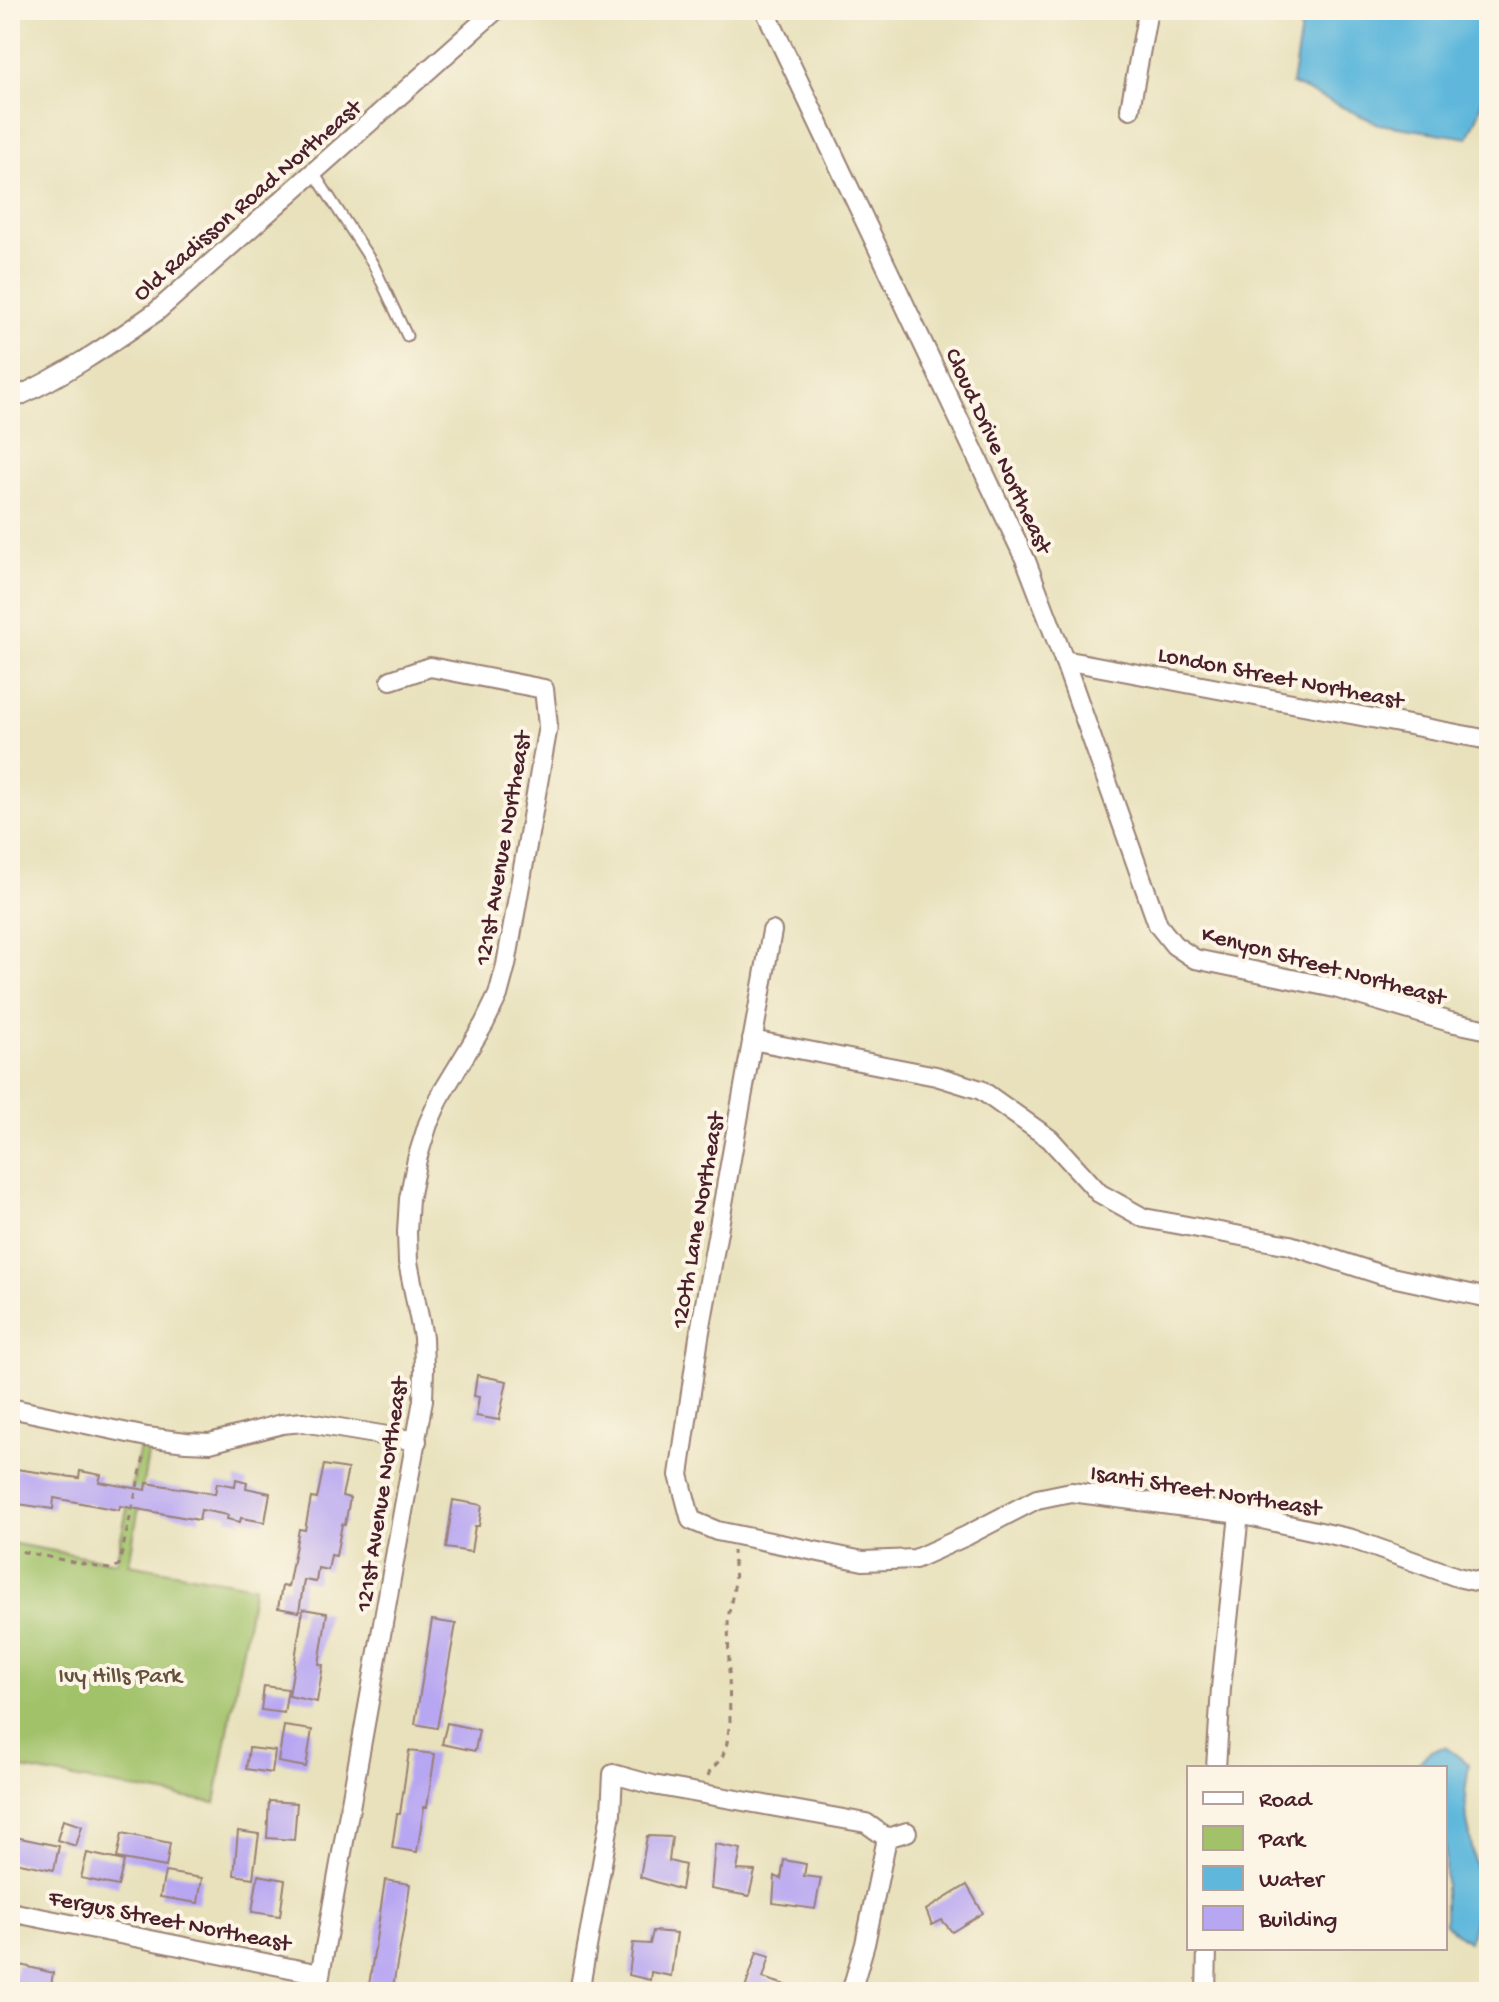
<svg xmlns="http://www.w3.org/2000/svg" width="1499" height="2002" font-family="'Gochi Hand',sans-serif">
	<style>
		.green { fill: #a2c26a; stroke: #76704a; stroke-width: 2 }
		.water { fill: #5fb8dc; stroke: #546c84; stroke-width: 2 }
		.building { fill: #b7a6f2 }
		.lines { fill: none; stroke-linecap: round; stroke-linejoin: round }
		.lane-casing { stroke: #998074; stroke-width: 13 }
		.street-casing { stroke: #998074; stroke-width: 22 }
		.path { stroke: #998074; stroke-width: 3; stroke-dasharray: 6 6; stroke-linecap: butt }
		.lane { stroke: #fff; stroke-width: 9 }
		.street { stroke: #fff; stroke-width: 18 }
		.labels { text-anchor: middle; stroke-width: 8; stroke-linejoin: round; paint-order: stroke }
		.street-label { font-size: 24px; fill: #4a1f2b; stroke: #fcf5e5 }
		.park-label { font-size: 24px; fill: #64503e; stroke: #fcf5e5 }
	</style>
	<rect width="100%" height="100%" fill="#fcf5e5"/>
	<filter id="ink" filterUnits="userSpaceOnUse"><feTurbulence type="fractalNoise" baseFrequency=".0125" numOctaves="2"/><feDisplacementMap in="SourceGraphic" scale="16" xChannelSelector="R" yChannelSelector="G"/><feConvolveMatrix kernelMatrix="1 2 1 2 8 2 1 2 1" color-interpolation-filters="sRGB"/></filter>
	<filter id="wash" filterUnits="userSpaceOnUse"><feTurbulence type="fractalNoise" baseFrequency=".006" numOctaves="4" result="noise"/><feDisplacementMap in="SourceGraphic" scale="32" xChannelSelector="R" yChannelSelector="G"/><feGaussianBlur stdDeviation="1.8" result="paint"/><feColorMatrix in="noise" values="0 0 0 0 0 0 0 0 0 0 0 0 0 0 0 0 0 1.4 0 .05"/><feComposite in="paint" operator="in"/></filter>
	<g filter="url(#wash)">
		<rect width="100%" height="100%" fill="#e8e1bc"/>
		<!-- green -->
		<path class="green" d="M140 1447 149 1449 129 1564 254 1586 215 1803 10 1767V1543L116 1562Z"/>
		<!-- water -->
		<g class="water">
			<path d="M1304 10H1489V60L1480 111 1468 138 1379 124 1292 84Z"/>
			<path d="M1445 1747 1469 1764 1465 1794 1467 1820 1475 1864 1478 1904 1469 1942 1445 1924V1768H1414L1430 1751Z"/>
		</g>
		<g id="blocks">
			<!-- building -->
			<g class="building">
				<path d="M477 1375 507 1381 499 1420 476 1416 479 1397 474 1396Z"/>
				<path d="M324 1465 348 1469 342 1496 350 1498 345 1525 342 1524 336 1556 331 1555 328 1570 318 1568 316 1582 304 1580 299 1612 278 1608 282 1586 288 1587 299 1529 305 1530 311 1498 317 1499Z"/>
				<path d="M16 1469 79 1478 80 1471 101 1475 99 1482 146 1490 147 1483 215 1494 217 1483 235 1486 236 1479 247 1482 246 1488 270 1493 265 1522 241 1518 240 1522 227 1519 228 1515 201 1510 199 1520 120 1506 119 1510 54 1498 53 1509 11 1503Z"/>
				<path d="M453 1500 482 1505 479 1526H475L471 1552 446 1548Z"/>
				<path d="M303 1609 327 1613 319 1664 323 1665 317 1702 289 1696Z"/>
				<path d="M432 1620 456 1624 437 1728 415 1724Z"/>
				<path d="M264 1686 288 1689 284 1713 261 1710Z"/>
				<path d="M447 1723 479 1730 475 1751 442 1744Z"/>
				<path d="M284 1726 312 1730 306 1767 278 1762Z"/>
				<path d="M249 1748 275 1751 272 1773 246 1769Z"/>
				<path d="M409 1751 435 1754 427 1807H424L417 1852 392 1848 397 1814H400Z"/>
				<path d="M269 1801 297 1803 294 1840 267 1838Z"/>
				<path d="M63 1820 82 1826 76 1846 57 1840Z"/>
				<path d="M238 1831 259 1834 253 1878 234 1875Z"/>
				<path d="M122 1833 170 1843 166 1867 117 1858Z"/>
				<path d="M10 1836 59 1846 54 1870 10 1861Z"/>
				<path d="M647 1836 672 1837 669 1861 685 1865 681 1890 640 1877Z"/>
				<path d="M715 1844 741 1849 737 1870 755 1871 749 1896 711 1889Z"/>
				<path d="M87 1853 124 1861 118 1886 81 1878Z"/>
				<path d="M784 1860 806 1864 804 1876 821 1878 815 1909 773 1903 775 1876 781 1879Z"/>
				<path d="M165 1872 202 1878 198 1903 160 1897Z"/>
				<path d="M258 1875 285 1880 280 1916 252 1912Z"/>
				<path d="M385 1880 410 1884 405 1920 392 1992H368Z"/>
				<path d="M967 1885 983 1913 952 1932 942 1920 932 1925 926 1910Z"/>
				<path d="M653 1931 677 1933 671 1976 651 1972 650 1980 629 1975 633 1943 650 1944Z"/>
				<path d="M757 1952 770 1956 763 1978 798 1989 797 1992H744Z"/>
				<path d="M17 1964 53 1973 50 1992 13 1987Z"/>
			</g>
		</g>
	</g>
	<g filter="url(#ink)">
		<use href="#blocks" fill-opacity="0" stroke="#998074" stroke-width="2"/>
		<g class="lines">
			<defs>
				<path id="lane" d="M314 173 373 264 407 336"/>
				<g id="street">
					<path d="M765 10 1026 561 1064 660 1158 925 1174 945 1195 959 1335 988 1450 1022 1489 1030"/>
					<path d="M1130 109 1148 10"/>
					<path d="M10 400C62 377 109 345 156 312L496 10"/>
					<path d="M1064 660 1489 740"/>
					<path d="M772 931 699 1337 679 1475 691 1520 717 1531 863 1561 915 1559 966 1536 1037 1499 1071 1492 1239 1514 1352 1539 1457 1577 1489 1584"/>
					<path d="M752 1040 936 1076 981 1090 1050 1139 1099 1193 1144 1218 1290 1245 1382 1275 1489 1298"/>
					<path d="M10 1408 147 1437 186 1442 210 1443 282 1424 303 1422 417 1441"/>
					<path d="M1216 1768 1221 1688 1239 1514"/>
					<path d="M887 1838 907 1832"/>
					<path d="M10 1912 320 1974"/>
					<path d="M317 1992 423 1400 424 1369 423 1337 408 1262 407 1232 409 1199 417 1159 428 1124 442 1093 484 1024 498 995 506 965 548 726 544 689 430 667 391 680"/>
					<path d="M579 1992 611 1813 613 1774 653 1785 866 1823 887 1838"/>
					<path d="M851 1992 865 1944 887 1838"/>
					<path d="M1206 1992 1207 1948"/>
				</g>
			</defs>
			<!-- lane casing -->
			<use href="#lane" class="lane-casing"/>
			<!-- street casing -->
			<use href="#street" class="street-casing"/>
			<!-- path -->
			<g class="path">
				<path d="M10 1549 102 1568 111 1569 119 1565 145 1453"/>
				<path d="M708 1776 710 1771 722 1758 727 1743 730 1721 728 1618 735 1582 733 1551"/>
			</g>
			<!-- lane -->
			<use href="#lane" class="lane"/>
			<!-- street -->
			<use href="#street" class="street"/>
		</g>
	</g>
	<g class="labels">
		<!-- street labels -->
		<g class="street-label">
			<text transform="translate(246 199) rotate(-41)" y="8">Old Radisson Road Northeast</text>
			<text transform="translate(1000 450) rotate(65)" y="8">Cloud Drive Northeast</text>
			<text transform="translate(1281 676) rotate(11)" y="8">London Street Northeast</text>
			<text transform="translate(501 848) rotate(-80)" y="8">121st Avenue Northeast</text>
			<text transform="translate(1324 964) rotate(15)" y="8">Kenyon Street Northeast</text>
			<text transform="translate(696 1220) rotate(-80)" y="8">120th Lane Northeast</text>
			<text transform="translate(1206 1489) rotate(9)" y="8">Isanti Street Northeast</text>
			<text transform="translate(380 1494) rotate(-81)" y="8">121st Avenue Northeast</text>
			<text transform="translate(170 1919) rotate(11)" y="8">Fergus Street Northeast</text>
		</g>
		<!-- park labels -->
		<g class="park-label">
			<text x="120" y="1682">Ivy Hills Park</text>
		</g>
	</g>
	<!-- margin -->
	<rect width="1499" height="2002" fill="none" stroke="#fcf5e5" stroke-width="40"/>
	<!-- legend -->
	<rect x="1187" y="1766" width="260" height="184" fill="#fcf5e5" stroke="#b59f9b" stroke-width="2"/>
	<rect x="1203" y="1792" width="40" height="12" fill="#ffffff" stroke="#b59f9b" stroke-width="2"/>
	<text x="1259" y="1806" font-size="24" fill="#4a1f2b">Road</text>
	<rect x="1203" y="1826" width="40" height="24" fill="#a2c26a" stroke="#b59f9b" stroke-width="2"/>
	<text x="1259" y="1846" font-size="24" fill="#4a1f2b">Park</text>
	<rect x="1203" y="1866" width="40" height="24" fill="#5fb8dc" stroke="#b59f9b" stroke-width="2"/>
	<text x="1259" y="1886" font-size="24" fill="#4a1f2b">Water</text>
	<rect x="1203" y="1906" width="40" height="24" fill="#b7a6f2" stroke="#b59f9b" stroke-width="2"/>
	<text x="1259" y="1926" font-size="24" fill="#4a1f2b">Building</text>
</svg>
